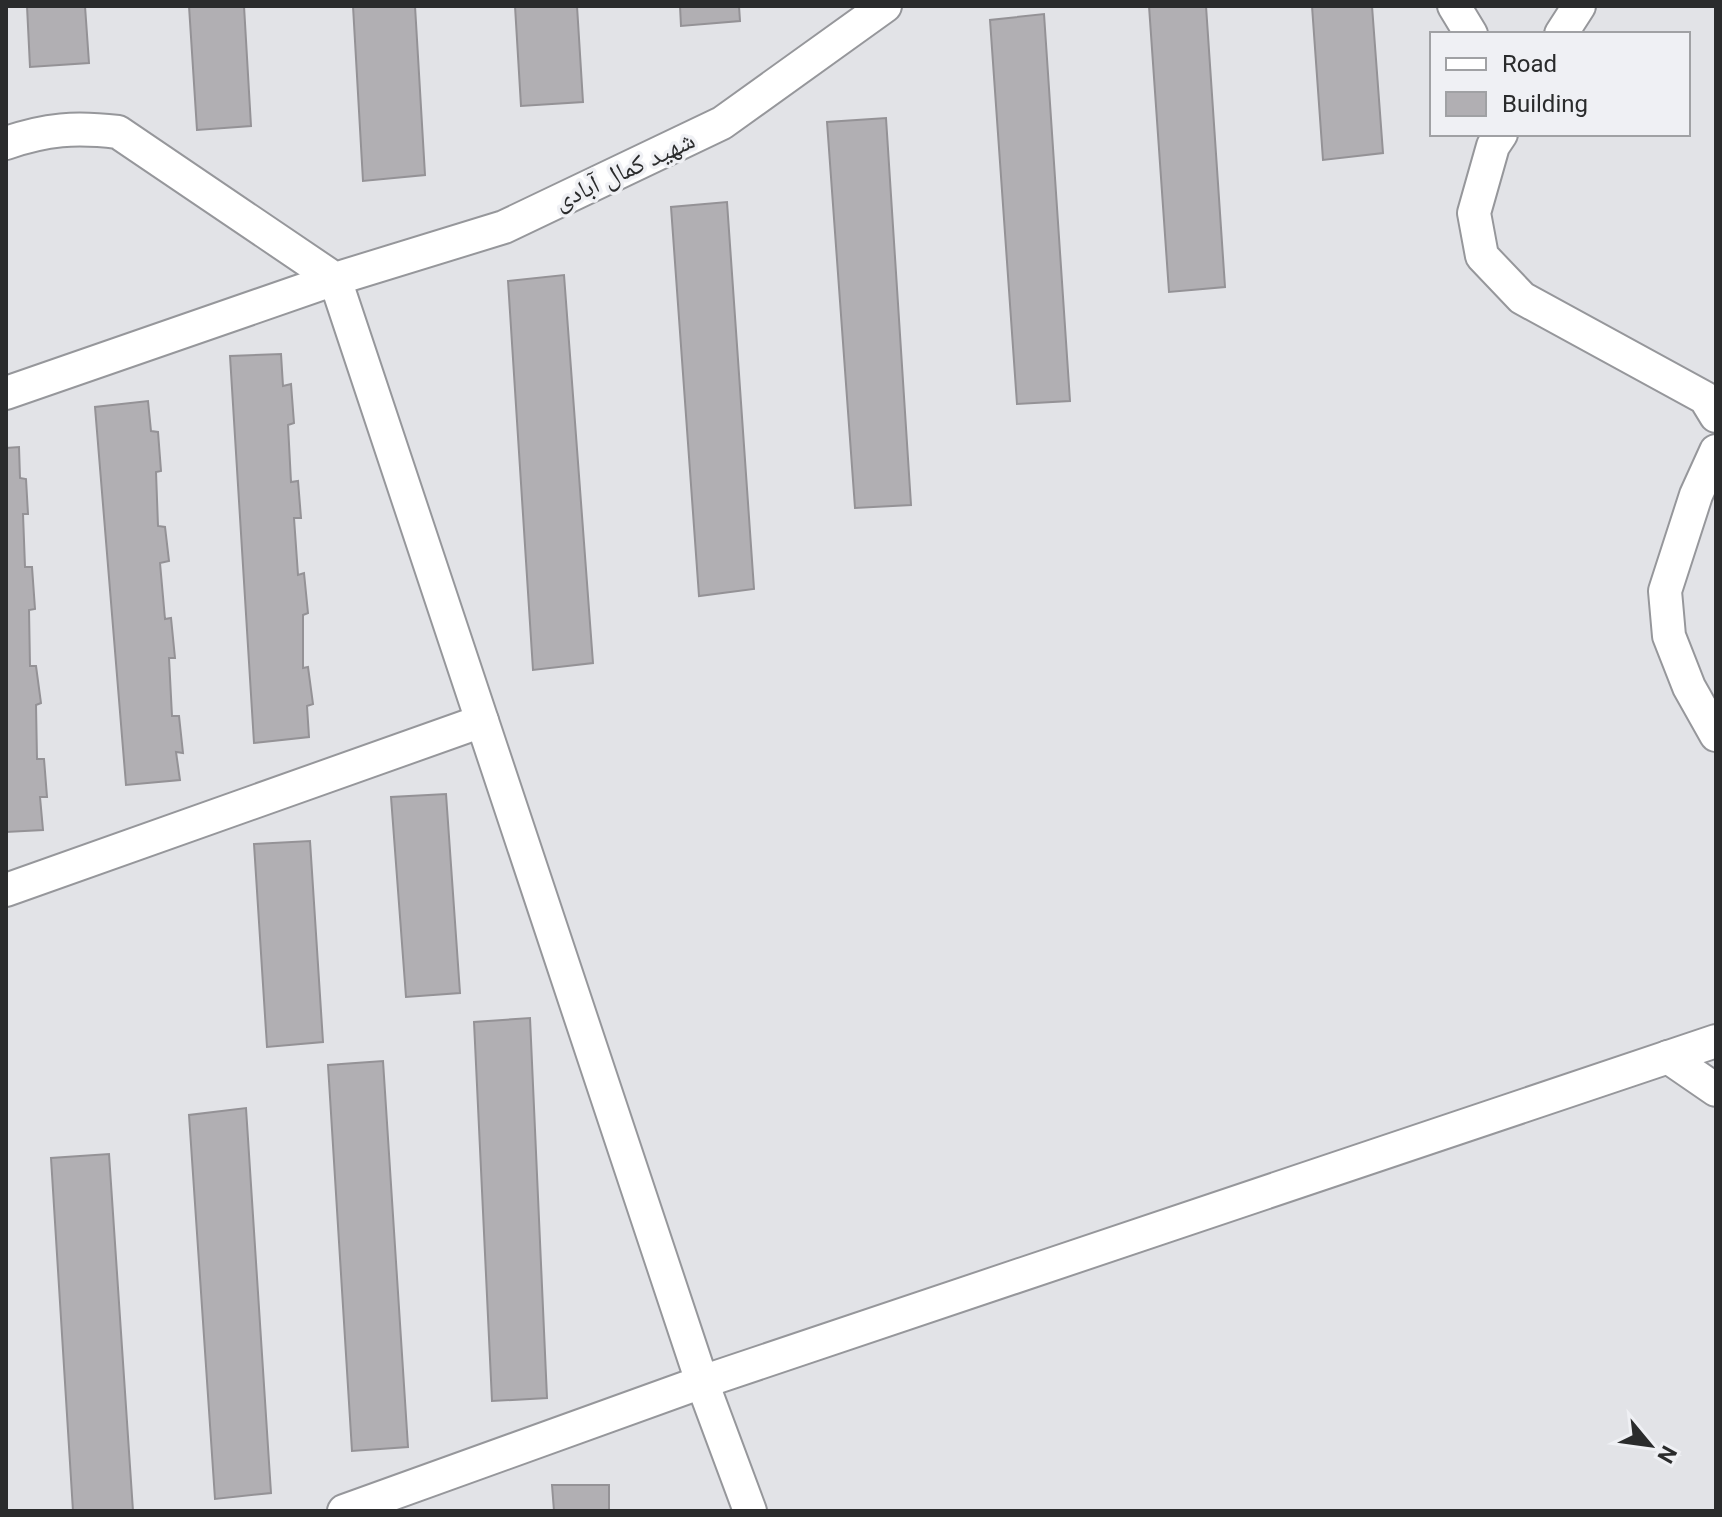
<svg xmlns="http://www.w3.org/2000/svg" width="1722" height="1517" font-family="Roboto,'Noto Naskh Arabic',sans-serif">
	<style>
		.building { fill: #b1afb3; stroke: #949296; stroke-width: 2 }
		.lines { fill: none; stroke-linecap: round; stroke-linejoin: round }
		.minor-casing { stroke: #96979b; stroke-width: 36 }
		.minor { stroke: #fff; stroke-width: 32 }
		.labels { text-anchor: middle; stroke-width: 7; stroke-linejoin: round; paint-order: stroke }
		.street-label { font-size: 26px; fill: #2a2b2c; stroke: #eff0f4 }
	</style>
	<rect width="100%" height="100%" fill="#e2e3e7"/>
	<!-- building -->
	<g class="building">
		<path d="M27 6H85L89 63 30 67Z"/>
		<path d="M189 6H244L251 126 197 130Z"/>
		<path d="M353 6H415L425 175 363 181Z"/>
		<path d="M515 6H577L583 102 521 106Z"/>
		<path d="M680 6H739L740 21 681 26Z"/>
		<path d="M1149 6H1206L1225 287 1169 292Z"/>
		<path d="M1312 6H1372L1383 153 1323 160Z"/>
		<path d="M1044 14 1070 401 1017 404 990 20Z"/>
		<path d="M886 118 911 505 855 508 827 122Z"/>
		<path d="M727 202 754 589 699 596 671 207Z"/>
		<path d="M564 275 593 663 533 670 508 281Z"/>
		<path d="M281 354 283 386 291 384 294 423 288 425 291 482 298 481 301 518H294L298 575 304 573 308 613 303 615V668L308 667 313 704 307 706 309 737 254 743 230 356Z"/>
		<path d="M148 401 151 431 158 432 161 471 156 472 158 526 165 527 169 561 160 563 165 619 171 618 175 658H169L172 716H179L183 753 176 752 180 780 126 785 95 407Z"/>
		<path d="M19 447 20 478 26 479 28 514H23L25 567H32L35 609 29 610 30 666H36L41 703 36 705 37 759H44L47 797H40L43 830 6 832V448Z"/>
		<path d="M446 794 460 993 406 997 391 797Z"/>
		<path d="M310 841 323 1042 267 1047 254 844Z"/>
		<path d="M530 1018 547 1398 492 1401 474 1022Z"/>
		<path d="M383 1061 408 1447 352 1451 328 1065Z"/>
		<path d="M246 1108 271 1493 215 1499 189 1115Z"/>
		<path d="M109 1154 133 1511H73L51 1158Z"/>
		<path d="M552 1485H609V1511H554Z"/>
	</g>
	<g class="lines">
		<defs>
			<g id="minor">
				<path d="M1454 6 1471 34"/>
				<path d="M1561 34 1579 6"/>
				<path d="M1501 134 1493 146 1474 213 1482 256 1522 298 1705 398 1716 416"/>
				<path d="M6 143C47 129 75 127 118 132L335 279 504 227 722 123 885 6"/>
				<path d="M6 393 335 279 702 1382 344 1511"/>
				<path d="M1716 451 1696 495 1665 591 1669 636 1689 687 1716 735"/>
				<path d="M6 890 482 721"/>
				<path d="M1668 1057 1716 1090"/>
				<path d="M750 1511 702 1382 1716 1041"/>
			</g>
		</defs>
		<!-- minor casing -->
		<use href="#minor" class="minor-casing"/>
		<!-- minor -->
		<use href="#minor" class="minor"/>
	</g>
	<g class="labels">
		<!-- street labels -->
		<g class="street-label">
			<text transform="translate(624 170) rotate(-25)" y="9">شهید کمال آبادی</text>
		</g>
	</g>
	<!-- border -->
	<rect width="1722" height="1517" fill="none" stroke="#2a2b2c" stroke-width="16"/>
	<!-- legend -->
	<rect x="1430" y="32" width="260" height="104" fill="#eff0f4" stroke="#a0a1a4" stroke-width="2"/>
	<rect x="1446" y="58" width="40" height="12" fill="#ffffff" stroke="#a0a1a4" stroke-width="2"/>
	<text x="1502" y="72" font-size="24" fill="#2a2b2c">Road</text>
	<rect x="1446" y="92" width="40" height="24" fill="#b1afb3" stroke="#a0a1a4" stroke-width="2"/>
	<text x="1502" y="112" font-size="24" fill="#2a2b2c">Building</text>
	<!-- north arrow -->
	<g transform="translate(1650 1445) rotate(119)" stroke="#eff0f4" stroke-width="6" paint-order="stroke">
	<path d="M0-6L14 30L0 20L-14 30Z" fill="#2a2b2c"/>
	<text y="-12" font-size="22" font-weight="bold" text-anchor="middle" fill="#2a2b2c">N</text>
	</g>
</svg>
